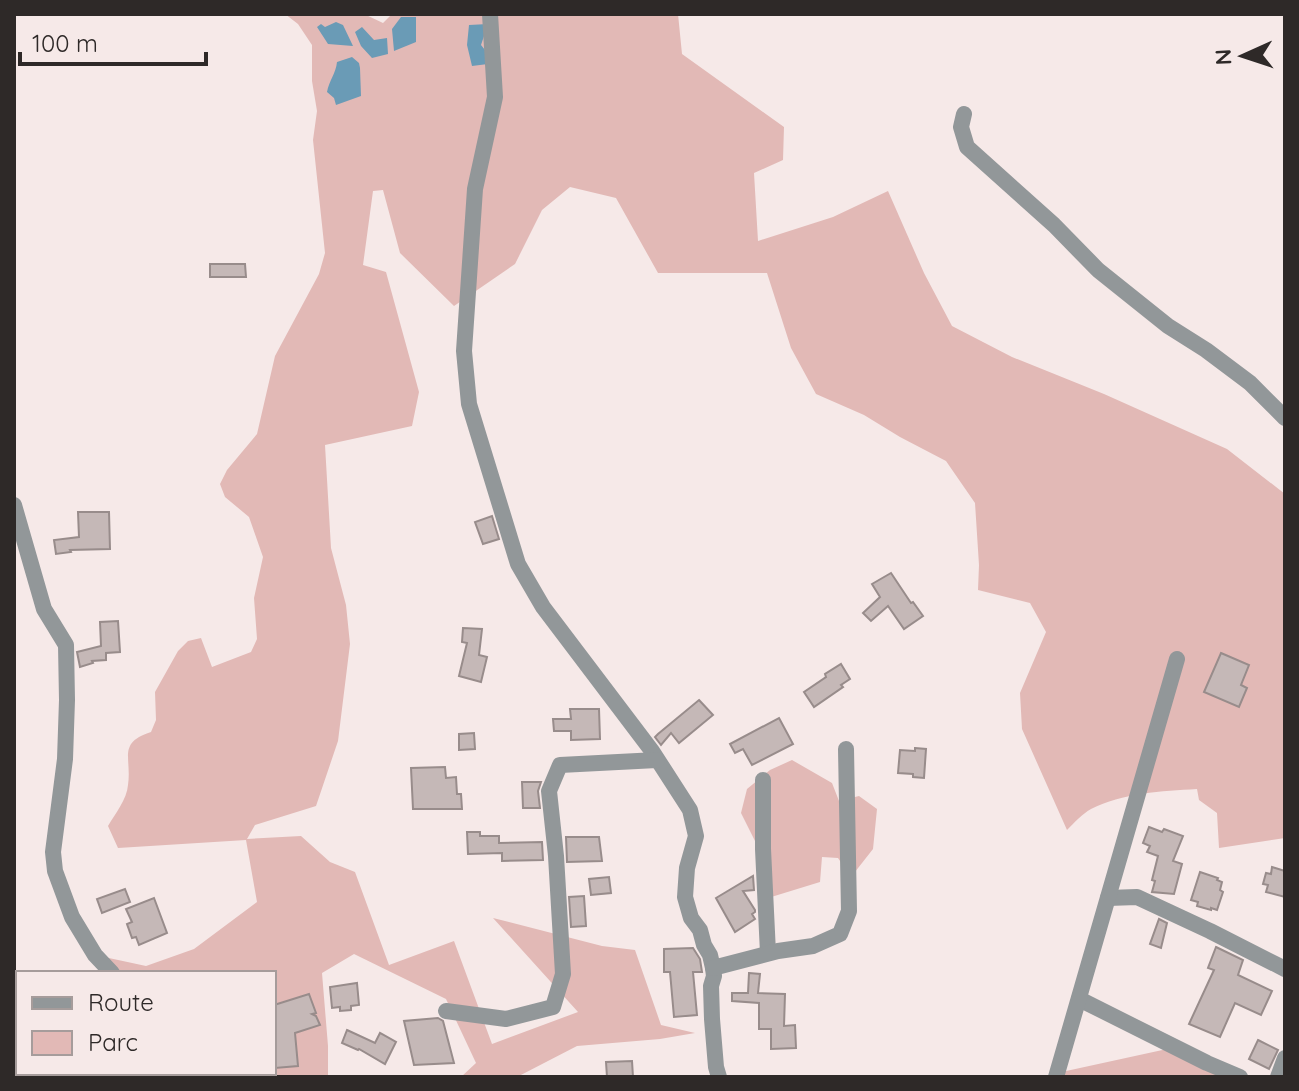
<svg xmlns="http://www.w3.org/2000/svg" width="1299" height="1091" font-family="Quicksand,sans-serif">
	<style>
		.green { fill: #e2b9b6 }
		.water { fill: #6a9bb6 }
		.building { fill: #c5b8b7; stroke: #988c8b; stroke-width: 2 }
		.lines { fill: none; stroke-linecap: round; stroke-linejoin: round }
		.minor { stroke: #929799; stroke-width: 16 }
	</style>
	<rect width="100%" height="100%" fill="#f6e9e8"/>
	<!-- green -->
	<g class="green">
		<path d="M285 14H364L383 23 392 14H678L682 54 784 127 783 160 754 173 758 241 833 217 888 191 924 273 952 326 1012 357 1104 394 1227 449 1285 494V838L1219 848 1217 813 1199 800 1197 789C1162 791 1122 793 1091 809 1082 814 1074 823 1067 830L1022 729 1020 693 1046 632 1030 603 978 590 979 565 975 503 946 461 900 437 864 415 816 394 791 348 767 273H658L616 198 570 187 542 210 515 264 454 306 400 253 383 190 373 191 363 265 386 272 419 392 412 426 325 445 331 548 346 605 350 644 338 741 316 806 255 825 247 839 301 836 330 862 355 872 389 965 454 941 492 1044 578 1012 493 918 602 946 635 950 661 1025 695 1033 660 1039 577 1046 517 1077H461L476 1063 446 999 354 954 322 973 328 1046V1077H167V1073H274V973H112L95 955 146 966 194 949 257 902 246 840 118 848 108 826C115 814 127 799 128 785 132 758 117 743 151 732L156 720 155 692 178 651 188 641 201 638 212 667 251 652 257 639 254 598 263 557 249 517 225 497 220 484 227 470 257 434 275 356 319 274 325 253 313 140 317 111 312 81V45L298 24Z"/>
		<path d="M792 760 832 783 839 801 859 796 877 809 873 849 851 877 838 858 822 857 820 882 768 898 762 855 741 813 747 789 770 770Z"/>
		<path d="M1167 1049 1238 1077H1056L1057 1073Z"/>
	</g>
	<!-- water -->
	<g class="water">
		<path d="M401 17H416V42L394 51 392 29Z"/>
		<path d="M336 22 343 25 353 46 328 44 317 27 321 24 325 27Z"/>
		<path d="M488 24 481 45 489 55 488 64 472 66 467 45 469 25Z"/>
		<path d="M362 27 374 40 387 38 388 54 372 58 361 46 355 32Z"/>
		<path d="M352 57 359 63 360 68 361 96 336 105 334 98 327 92C329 81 336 73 337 62Z"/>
	</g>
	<!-- building -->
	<g class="building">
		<path d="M210 264H245L246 277H210Z"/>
		<path d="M78 512H109L110 549 70 550 71 552 56 554 54 540 79 537Z"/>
		<path d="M492 516 499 539 483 544 475 522Z"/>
		<path d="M891 573 911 603 913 602 923 616 904 629 888 606 871 621 863 613 880 597 872 584Z"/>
		<path d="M118 621 120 652 106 653V660L92 661 93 663 80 667 77 652 101 646 100 622Z"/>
		<path d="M463 628 482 629 479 655 487 657 481 682 459 676 467 643 462 642Z"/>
		<path d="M1221 653 1249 665 1241 685 1247 688 1239 707 1204 692Z"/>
		<path d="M841 664 850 679 841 685 843 687 814 707 804 692 826 677 825 674Z"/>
		<path d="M699 700 713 715 679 743 671 733 661 745 655 737 658 734Z"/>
		<path d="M570 709H599L600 739 571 740V731H554L553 719H571Z"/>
		<path d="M779 718 793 744 752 765 743 749 735 753 730 744Z"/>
		<path d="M474 733 475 749 459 750V734Z"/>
		<path d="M915 748 926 749 924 778 913 777V774L898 773 900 750 915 751Z"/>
		<path d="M445 767 446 778 456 777 457 794H461L462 809H413L411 768Z"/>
		<path d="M522 782H541L538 791 540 808H523Z"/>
		<path d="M1149 827 1162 832 1164 829 1183 836 1173 861 1182 864 1174 894 1152 892 1155 881 1152 880 1158 856 1147 852 1150 846 1143 843Z"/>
		<path d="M467 832H480V836H499V843L542 842 543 860 502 861V853L468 854Z"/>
		<path d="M566 837H599L602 861 567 862Z"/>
		<path d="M1272 867 1285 871V897L1266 892 1268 885 1263 884 1266 873 1271 874Z"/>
		<path d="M1200 872 1218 878 1217 880 1222 882 1220 890 1223 892 1217 910 1211 908V910L1197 906 1198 902 1191 900Z"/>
		<path d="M753 876 754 890 743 891 755 910V912L752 914 755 919 735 932 716 898Z"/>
		<path d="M609 877 611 893 591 895 589 879Z"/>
		<path d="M125 889 130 902 102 913 97 899Z"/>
		<path d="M584 896 586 926 571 927 569 897Z"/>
		<path d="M154 898 167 933 139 945 136 937 132 938 127 924 132 922 126 909Z"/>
		<path d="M1159 919 1167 923 1161 948 1150 944Z"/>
		<path d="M1216 947 1243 960 1238 975 1272 991 1261 1015 1235 1003 1220 1037 1189 1024 1214 970 1208 968Z"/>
		<path d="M693 948 700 959 702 972H693L697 1015 674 1017 670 972H664V949Z"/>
		<path d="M749 973 760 974 758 993 785 994 784 1026 795 1025 796 1048 771 1049V1029H759V1003L732 1001V993H748Z"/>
		<path d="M357 983 359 1005 351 1006V1010L340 1011V1007L332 1008 330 987Z"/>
		<path d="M309 994 316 1013 312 1014 316 1016 320 1025 295 1033 298 1066 275 1068 274 1005Z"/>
		<path d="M438 1018 443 1021 454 1063 414 1065 404 1021Z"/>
		<path d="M347 1030 375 1043 380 1033 396 1042 385 1064 359 1049 358 1050 342 1043Z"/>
		<path d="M1258 1040 1278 1050 1269 1069 1249 1059Z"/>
		<path d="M632 1061 633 1077H607L606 1062Z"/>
	</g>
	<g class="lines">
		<!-- minor -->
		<g class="minor">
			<path d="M490 14 495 97 475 189 464 351 469 404 518 564 543 607 652 751 690 810 696 836 687 868 685 897 691 918 700 930 704 945 710 955 713 968 714 976 711 986 712 1019 716 1067 719 1077"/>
			<path d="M964 114 961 127 967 147 1054 225 1098 270 1168 326 1206 350 1250 383 1285 418"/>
			<path d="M14 505 44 609 66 645 67 700 65 759 53 852 55 871 72 917 95 955 112 973"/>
			<path d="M763 780V849L768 953"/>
			<path d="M1108 898 1137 897 1210 931 1285 969"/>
			<path d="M713 968 778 951 813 946 840 934 849 911 846 749"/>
			<path d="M1079 999 1207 1063 1240 1077"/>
			<path d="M446 1011 506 1019 553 1007 563 974 556 856 549 791 560 765 657 760"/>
			<path d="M167 1073V1077"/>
			<path d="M1056 1077 1177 659"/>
			<path d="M1278 1077 1285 1058"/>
		</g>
	</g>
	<!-- border -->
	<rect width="1299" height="1091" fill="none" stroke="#2e2928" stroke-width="32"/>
	<!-- legend -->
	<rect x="16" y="971" width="260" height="104" fill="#f6e9e8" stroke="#a69c9b" stroke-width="2"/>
	<rect x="32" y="997" width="40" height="12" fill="#929799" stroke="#a69c9b" stroke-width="2"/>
	<text x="88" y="1011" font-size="24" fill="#2e2928">Route</text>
	<rect x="32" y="1031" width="40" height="24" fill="#e2b9b6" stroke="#a69c9b" stroke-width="2"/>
	<text x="88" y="1051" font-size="24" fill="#2e2928">Parc</text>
	<!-- north arrow -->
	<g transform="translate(1243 56) rotate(267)" stroke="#f6e9e8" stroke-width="6" paint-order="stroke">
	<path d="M0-6L14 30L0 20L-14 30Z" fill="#2e2928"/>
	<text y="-12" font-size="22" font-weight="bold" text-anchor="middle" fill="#2e2928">N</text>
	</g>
	<!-- scale -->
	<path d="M20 52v12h186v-12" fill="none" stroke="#2e2928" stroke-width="4"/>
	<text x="32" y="52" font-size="24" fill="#2e2928" stroke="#f6e9e8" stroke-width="6" paint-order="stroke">100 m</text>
</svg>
